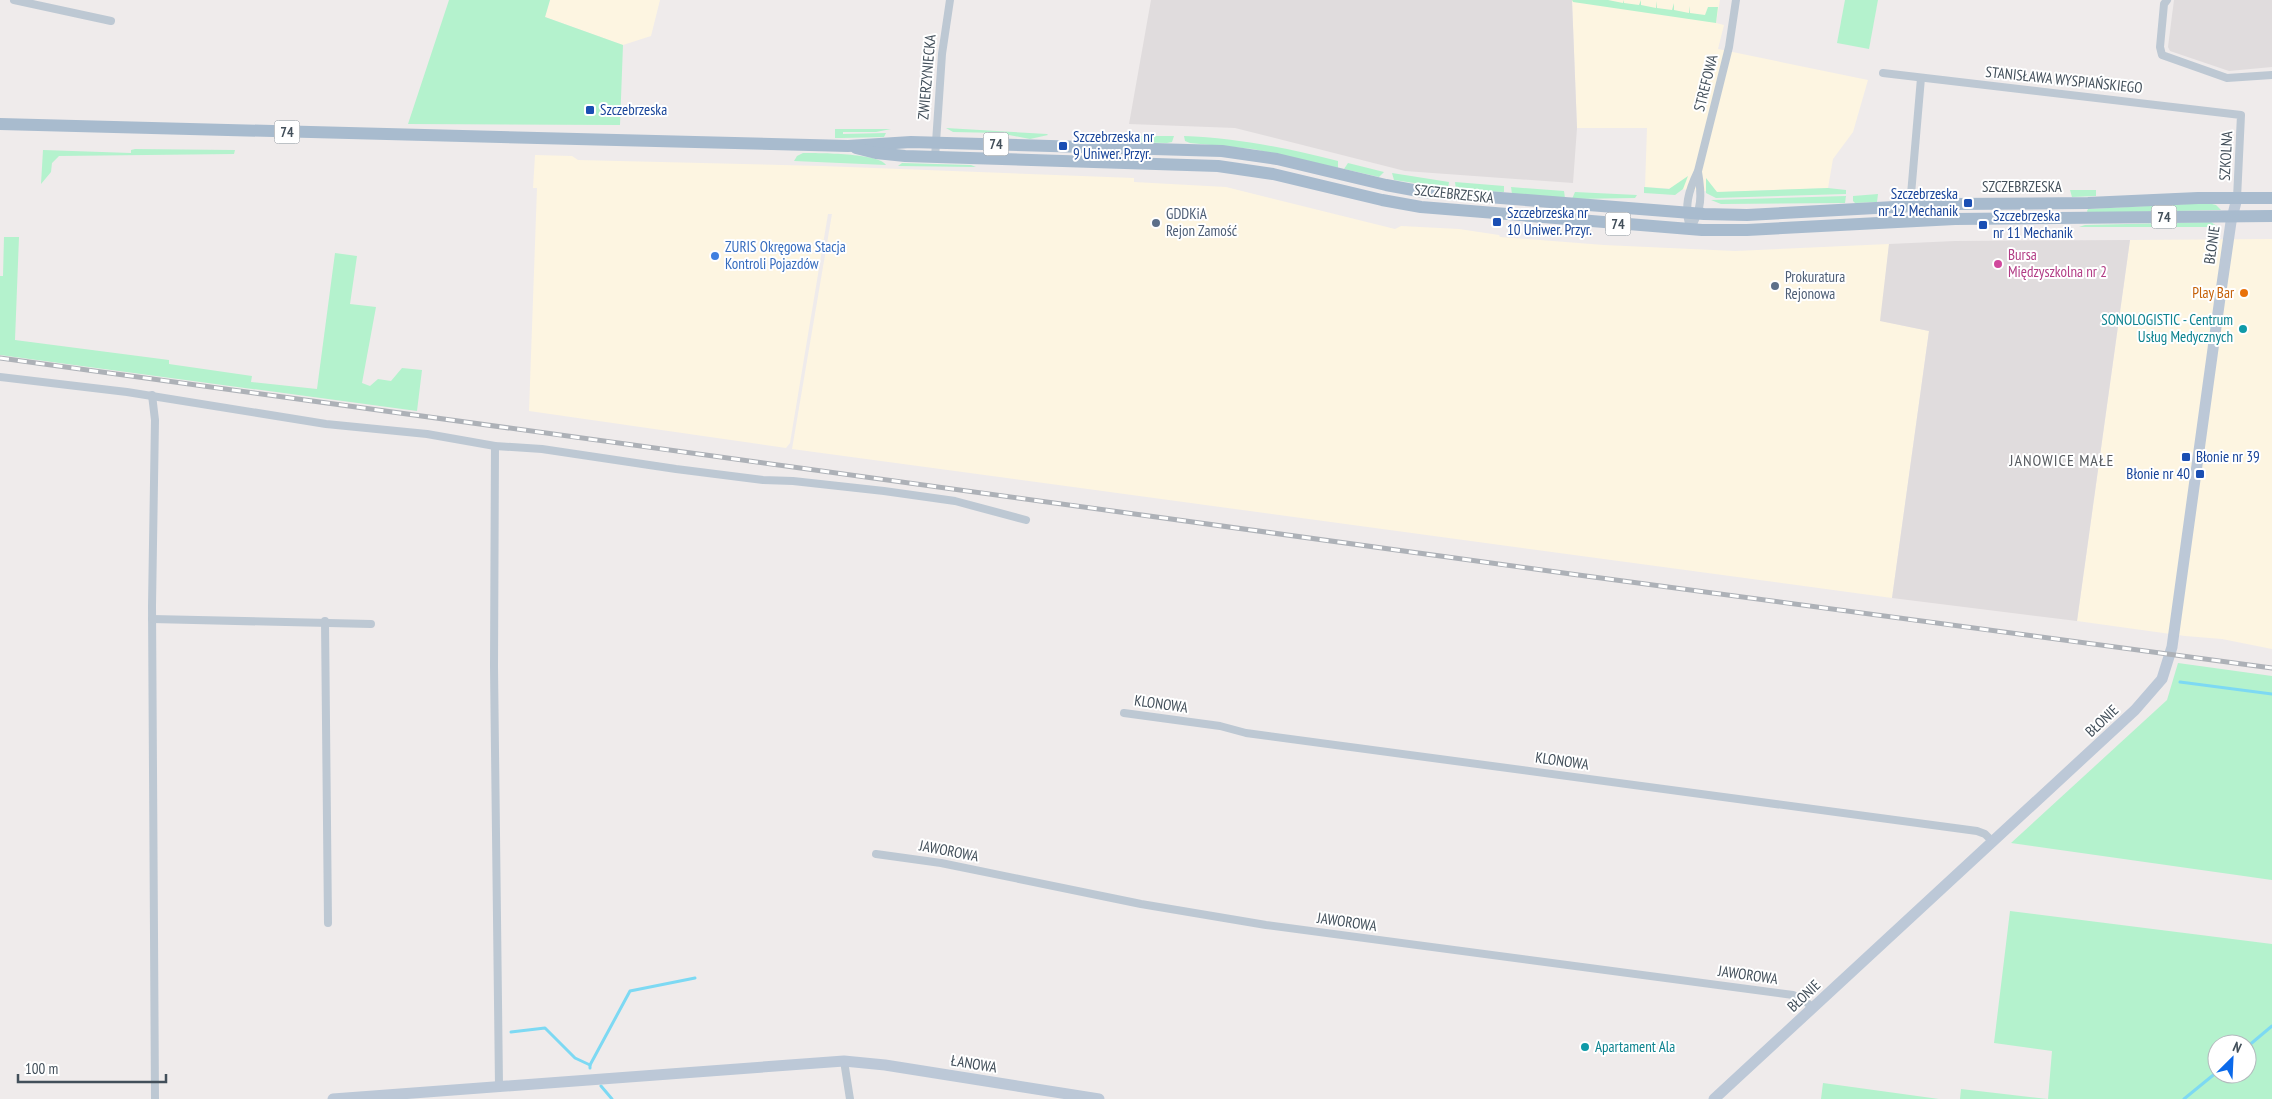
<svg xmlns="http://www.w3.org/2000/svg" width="2272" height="1099" font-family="'PT Sans Narrow',sans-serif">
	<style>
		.commercial { fill: #fdf5e1 }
		.education { fill: #e0dcdd }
		.green { fill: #b4f2cd; fill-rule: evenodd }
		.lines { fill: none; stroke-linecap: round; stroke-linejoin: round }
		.stream { stroke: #7dd9f3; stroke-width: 3 }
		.street { stroke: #bdc8d3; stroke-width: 8 }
		.secondary { stroke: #bcc8d7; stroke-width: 11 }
		.primary { stroke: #a8bbce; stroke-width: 12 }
		.rail-casing { stroke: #adb1b7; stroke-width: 5 }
		.rail { stroke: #fff; stroke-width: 3; stroke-dasharray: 9; stroke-linecap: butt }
		.transit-dot { fill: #1a4fb4; stroke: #fff; stroke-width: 2 }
		.service-dot { fill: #5c6f8a; stroke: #fff; stroke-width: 2 }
		.shop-dot { fill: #3f7fe0; stroke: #fff; stroke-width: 2 }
		.hotel-dot { fill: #d1479c; stroke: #fff; stroke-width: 2 }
		.food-dot { fill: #e8710a; stroke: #fff; stroke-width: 2 }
		.culture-dot { fill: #0f9aa8; stroke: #fff; stroke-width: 2 }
		.labels { text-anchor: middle; stroke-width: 4; stroke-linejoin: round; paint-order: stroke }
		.shield { fill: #fff; stroke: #7b848c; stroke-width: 1 }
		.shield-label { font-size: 14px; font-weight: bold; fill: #424f5a }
		.street-label { font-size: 15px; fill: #424f5a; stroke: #fff }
		.transit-label { font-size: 15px; fill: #164399; stroke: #fff; text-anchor: start }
		.service-label { font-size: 15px; fill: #4e5e75; stroke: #fff; text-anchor: start }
		.shop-label { font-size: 15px; fill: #366cbe; stroke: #fff; text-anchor: start }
		.hotel-label { font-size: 15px; fill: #b23c85; stroke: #fff; text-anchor: start }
		.food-label { font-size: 15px; fill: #c56008; stroke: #fff; text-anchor: end }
		.culture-label { font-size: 15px; fill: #0d838f; stroke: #fff; text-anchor: end }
		.neighbourhood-label { font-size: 16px; letter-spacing: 1px; fill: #585c61; stroke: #fff }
	</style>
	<rect width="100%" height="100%" fill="#efebeb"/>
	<!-- commercial -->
	<g class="commercial">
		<path d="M550 0H660L651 36 623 45 545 17Z"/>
		<path d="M1572 0H1720L1716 23 1724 25 1718 49 1868 80 1853 132 1833 159 1828 188 1722 192 1645 187 1647 128H1577Z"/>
		<path d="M535 155 572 156 578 160 822 166 1134 178V182L1226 187 1395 229 1401 226 1459 229 1499 235 1500 237 1604 245 1735 251 1889 244 1881 321 1929 331 1892 598 792 449 832 214H828L790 443 786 448 529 411 537 188H533Z"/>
		<path d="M2272 239V649L2222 639 2185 636 2077 621 2130 240Z"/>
	</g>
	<!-- education -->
	<g class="education">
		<path d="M1151 0H1572L1577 128 1573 183 1405 171 1235 128 1129 124Z"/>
		<path d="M2174 0H2272V67L2229 71 2170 51 2168 47Z"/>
		<path d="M2130 240 2077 621 1892 598 1929 331 1880 321 1889 244 1955 241Z"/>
	</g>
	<!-- green -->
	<g class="green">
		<path d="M449 0H550L545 17 623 45 620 125 408 124Z"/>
		<path d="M1572 0H1608L1623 3 1624 0V3L1639 5 1641 0V5L1656 8 1657 1V8L1672 10 1674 3V10L1689 13 1690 6V13L1705 15 1708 7H1718L1716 23 1573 2Z"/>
		<path d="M1845 0H1878L1869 49 1837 43Z"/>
		<path d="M946 128 1047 134 1048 135 1030 139 999 133 953 132Z"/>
		<path d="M835 129H891L876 132H843V134L886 133 884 137 842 138H835Z"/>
		<path d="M1125 136H1174L1172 142 1167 143 1125 142Z"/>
		<path d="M1184 136C1237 138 1287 148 1338 161V168L1253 149 1190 143 1185 141Z"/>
		<path d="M135 149 235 150 234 154 59 156 52 163 51 172 41 184 43 150 131 153V150Z"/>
		<path d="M803 153C818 153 879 153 886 165L794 161 797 156Z"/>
		<path d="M902 163 971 165 976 167 898 166Z"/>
		<path d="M1348 163 1384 172 1379 177 1344 169Z"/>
		<path d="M1392 173 1449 182 1448 188 1394 180Z"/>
		<path d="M1688 176 1683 189 1675 195 1644 193V187L1669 189Z"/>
		<path d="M1706 178 1717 192 1828 188 1846 190V194L1716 198 1706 193Z"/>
		<path d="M1455 182 1504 186V192L1456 190Z"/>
		<path d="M1511 187 1564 191 1565 198 1512 194Z"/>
		<path d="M2070 190H2096V196L2072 197Z"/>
		<path d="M1575 192 1637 195 1635 198 1572 199Z"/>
		<path d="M1878 194 1877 202 1855 203 1853 201V196Z"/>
		<path d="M1846 196 1845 203 1721 204 1711 200Z"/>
		<path d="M2208 203 2216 205 2221 210 2088 213 2087 211 2088 209Z"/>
		<path d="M2211 222 2218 227H2079L2085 225Z"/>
		<path d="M4 237H19L15 340 169 360V364L252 376 251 382 317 389 335 253 357 256 350 304 376 307 362 383 370 386 378 379 391 381 402 368 422 370 417 411 0 355V276H3Z"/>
		<path d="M2178 663 2272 676V880L2011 843 2167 700Z"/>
		<path d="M2010 911 2272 944V1099H1960L1961 1089 2048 1099 2052 1051 1994 1043ZM2217 1044H2247V1074H2217Z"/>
		<path d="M1823 1083 1939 1099H1821Z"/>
	</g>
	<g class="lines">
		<!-- stream -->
		<g class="stream">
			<path d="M2180 682 2272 694"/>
			<path d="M511 1032 545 1028 575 1058 590 1065V1068"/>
			<path d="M2247 1047 2272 1026"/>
			<path d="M590 1065 630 991 695 978"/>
			<path d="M601 1086 612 1099"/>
			<path d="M2184 1099 2217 1072"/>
		</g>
		<!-- street -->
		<g class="street">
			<path d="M14 0 111 21"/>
			<path d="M2167 0 2164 4 2160 47 2162 55 2227 78 2272 75"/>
			<path d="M1883 73 2241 115 2237 198"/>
			<path d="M935 157 942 54 950 0"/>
			<path d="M1910 206 1921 78"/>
			<path d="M1690 229C1684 206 1688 192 1698 171L1729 47 1736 0"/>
			<path d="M1690 229C1702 210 1702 195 1698 172"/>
			<path d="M0 377 127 392 326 424 427 434 495 446 542 449 676 469 763 480 793 481 884 491 955 501 1026 520"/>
			<path d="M152 395 155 420 152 606 155 1099"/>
			<path d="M495 446 494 666 499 1086"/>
			<path d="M152 619 371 624"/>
			<path d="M325 621 328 923"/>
			<path d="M1124 713 1220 726 1246 733 1977 831 1985 834 1992 841"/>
			<path d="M876 854 941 863 1141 904 1266 925 1793 995 1804 1000 1813 1008"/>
			<path d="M844 1061 850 1099"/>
		</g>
		<!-- secondary -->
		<g class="secondary">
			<path d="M333 1099 844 1061 885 1065 1099 1099"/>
			<path d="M1714 1099 2135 710 2162 679 2172 647 2220 298 2231 222 2237 198"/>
		</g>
		<!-- primary -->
		<g class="primary">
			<path d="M0 124 848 146 911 142 1222 151 1277 159 1386 185 1424 192 1704 214 1747 215 1950 204 2088 203 2198 198H2272"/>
			<path d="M856 148 876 153 905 156 1218 166 1273 174 1382 200 1421 207 1702 230H1747L1955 219 2272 216"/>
		</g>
		<defs>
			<path id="rail" d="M0 358 1571 574 2272 668"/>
		</defs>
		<!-- rail casing -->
		<use href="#rail" class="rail-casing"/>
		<!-- rail -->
		<use href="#rail" class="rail"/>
	</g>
	<!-- markers -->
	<g class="transit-dot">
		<rect x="585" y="105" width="10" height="10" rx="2.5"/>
		<rect x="1058" y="141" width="10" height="10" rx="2.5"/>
		<rect x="1963" y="198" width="10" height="10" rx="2.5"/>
		<rect x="1492" y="217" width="10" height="10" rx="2.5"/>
		<rect x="1978" y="220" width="10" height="10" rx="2.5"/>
		<rect x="2181" y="452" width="10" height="10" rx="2.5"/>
		<rect x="2195" y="469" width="10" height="10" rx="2.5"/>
	</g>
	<g class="service-dot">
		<circle cx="1156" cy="223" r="5"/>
		<circle cx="1775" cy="286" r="5"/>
	</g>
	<circle class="shop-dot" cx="715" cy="256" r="5"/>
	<circle class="hotel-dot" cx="1998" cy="264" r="5"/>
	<circle class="food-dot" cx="2244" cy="293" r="5"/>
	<g class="culture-dot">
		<circle cx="2243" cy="329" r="5"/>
		<circle cx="1585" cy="1047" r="5"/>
	</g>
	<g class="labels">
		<!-- shield labels -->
		<g class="shield">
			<rect x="274.5" y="120.5" width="25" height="23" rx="4"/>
			<rect x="983.5" y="132.5" width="25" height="23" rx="4"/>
			<rect x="2151.5" y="205.5" width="25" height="23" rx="4"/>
			<rect x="1605.5" y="212.5" width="25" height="23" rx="4"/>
		</g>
		<g class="shield-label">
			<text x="287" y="137">74</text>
			<text x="996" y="149">74</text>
			<text x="2164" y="222">74</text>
			<text x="1618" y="229">74</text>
		</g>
		<!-- street labels -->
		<g class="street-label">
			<text transform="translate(927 77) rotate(-85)" y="5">ZWIERZYNIECKA</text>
			<text transform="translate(2064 80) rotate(6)" y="5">STANISŁAWA WYSPIAŃSKIEGO</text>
			<text transform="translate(1706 83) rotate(-76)" y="5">STREFOWA</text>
			<text transform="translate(2226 156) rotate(-87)" y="5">SZKOLNA</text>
			<text x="2022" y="192">SZCZEBRZESKA</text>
			<text transform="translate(1454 194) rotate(6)" y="5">SZCZEBRZESKA</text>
			<text transform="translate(2212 245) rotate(-82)" y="5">BŁONIE</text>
			<text transform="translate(1161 704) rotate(8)" y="5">KLONOWA</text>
			<text transform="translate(2102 721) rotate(-43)" y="5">BŁONIE</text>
			<text transform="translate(1562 761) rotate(8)" y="5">KLONOWA</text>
			<text transform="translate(949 851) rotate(11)" y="5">JAWOROWA</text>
			<text transform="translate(1347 922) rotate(8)" y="5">JAWOROWA</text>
			<text transform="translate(1748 975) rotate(8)" y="5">JAWOROWA</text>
			<text transform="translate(1804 996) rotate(-43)" y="5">BŁONIE</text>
			<text transform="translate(974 1064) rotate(9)" y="5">ŁANOWA</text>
		</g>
		<!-- transit labels -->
		<g class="transit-label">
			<text x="600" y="115">Szczebrzeska</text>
			<text x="1073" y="142">Szczebrzeska nr<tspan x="1073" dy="17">9 Uniwer. Przyr.</tspan></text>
			<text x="1958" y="199" text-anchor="end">Szczebrzeska<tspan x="1958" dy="17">nr 12 Mechanik</tspan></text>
			<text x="1507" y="218">Szczebrzeska nr<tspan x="1507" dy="17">10 Uniwer. Przyr.</tspan></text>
			<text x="1993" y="221">Szczebrzeska<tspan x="1993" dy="17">nr 11 Mechanik</tspan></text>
			<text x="2196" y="462">Błonie nr 39</text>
			<text x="2190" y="479" text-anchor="end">Błonie nr 40</text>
		</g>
		<!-- service labels -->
		<g class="service-label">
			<text x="1166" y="219">GDDKiA<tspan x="1166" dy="17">Rejon Zamość</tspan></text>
			<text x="1785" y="282">Prokuratura<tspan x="1785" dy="17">Rejonowa</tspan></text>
		</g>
		<!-- shop labels -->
		<g class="shop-label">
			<text x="725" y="252">ZURIS Okręgowa Stacja<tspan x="725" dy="17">Kontroli Pojazdów</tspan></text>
		</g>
		<!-- hotel labels -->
		<g class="hotel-label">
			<text x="2008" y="260">Bursa<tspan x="2008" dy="17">Międzyszkolna nr 2</tspan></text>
		</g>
		<!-- food labels -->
		<g class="food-label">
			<text x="2234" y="298">Play Bar</text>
		</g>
		<!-- culture labels -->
		<g class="culture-label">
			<text x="2233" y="325">SONOLOGISTIC - Centrum<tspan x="2233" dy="17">Usług Medycznych</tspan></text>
			<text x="1595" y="1052" text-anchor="start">Apartament Ala</text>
		</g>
		<!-- neighbourhood labels -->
		<g class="neighbourhood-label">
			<text x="2062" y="466">JANOWICE MAŁE</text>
		</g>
	</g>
	<!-- north arrow -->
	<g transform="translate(2232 1059) rotate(24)"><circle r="24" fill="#ffffff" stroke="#b3b9bd"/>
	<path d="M0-4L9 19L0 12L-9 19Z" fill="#0a69ea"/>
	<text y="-8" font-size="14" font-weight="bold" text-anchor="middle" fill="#424f5a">N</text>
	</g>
	<!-- scale -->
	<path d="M18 1074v8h148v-8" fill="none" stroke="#424f5a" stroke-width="2.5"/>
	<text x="25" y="1074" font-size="15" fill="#424f5a" stroke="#ffffff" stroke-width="4" paint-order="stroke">100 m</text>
</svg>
